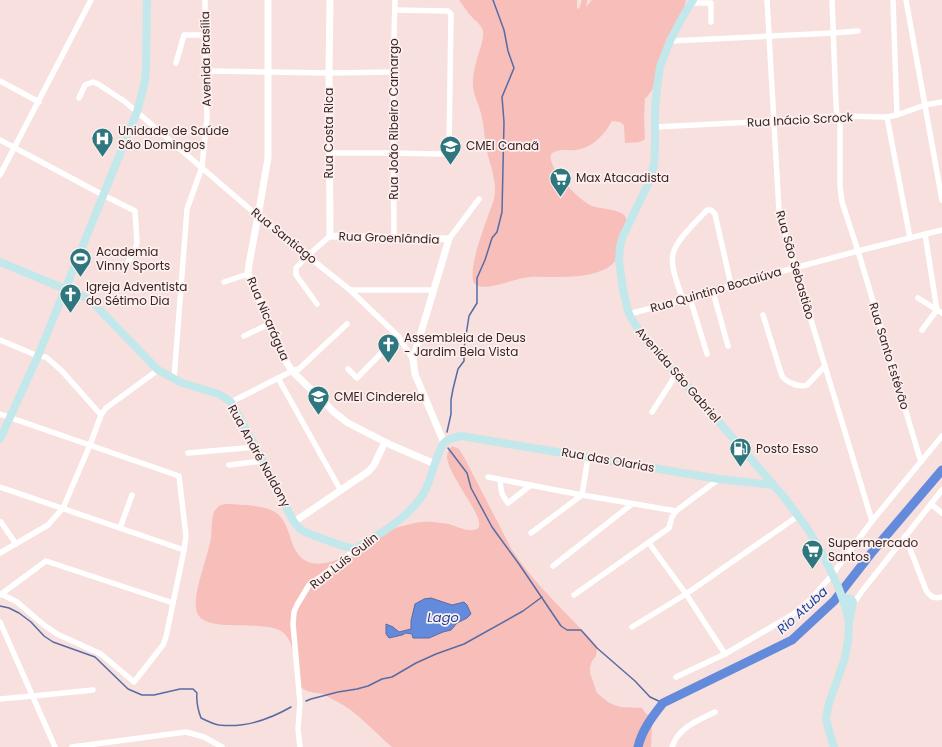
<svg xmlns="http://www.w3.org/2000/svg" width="942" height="747" font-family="Poppins,sans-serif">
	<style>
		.green { fill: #f8beba }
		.water { fill: #648bdb; stroke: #576ca4 }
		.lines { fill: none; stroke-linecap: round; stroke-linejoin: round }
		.stream { stroke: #576ca4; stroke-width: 1.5 }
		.river { stroke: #648bdb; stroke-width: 9 }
		.minor { stroke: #fff; stroke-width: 5.5 }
		.tertiary { stroke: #fff; stroke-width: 7 }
		.secondary { stroke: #c3e8eb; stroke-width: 8 }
		.labels { text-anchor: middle; stroke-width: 3.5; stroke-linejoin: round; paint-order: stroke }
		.street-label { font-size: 12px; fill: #392322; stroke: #fcf0ef }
		.poi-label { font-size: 12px; fill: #392322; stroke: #fcf0ef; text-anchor: start }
		.water-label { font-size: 13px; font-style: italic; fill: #1a409d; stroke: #fcf0ef }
	</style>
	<rect width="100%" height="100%" fill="#f7e0dd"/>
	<!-- green -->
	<g class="green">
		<path d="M459 0H577V8L579 9 582 0H587L586 7 592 0H686L683 11 658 72 652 90 647 97 645 98 644 118 645 139C640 144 631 142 625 143L624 125 620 122 612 121C604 135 592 148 576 150 566 151 560 148 551 154 551 156 550 158 551 160 553 173 580 201 592 206 600 209 618 209 624 215 629 220 625 229 623 235 622 242 621 249 618 256 609 277 572 277 553 277 543 277 533 276 523 278 512 280 486 291 476 285 463 276 490 213 494 199 498 181 489 164 486 146 484 134 484 122 480 110 478 103 474 95 473 87 472 76 476 63 479 52 481 46 484 38 483 31 481 24 474 20 470 15 466 10 463 5 459 0Z"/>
		<path d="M452 446 459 449 465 459 512 550C534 584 566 612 593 642L597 648 596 656 592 661 590 667V673L597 693 608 702 614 705 621 707 642 708 646 714 650 715 652 724 651 747H392C373 731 358 712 336 701 331 699 327 695 322 694 315 692 306 693 301 687 298 683 297 677 296 672 294 659 294 639 281 631 262 620 211 632 199 616 191 606 200 579 203 568 206 558 209 548 211 538 212 530 211 519 214 512 215 510 218 507 219 506 226 502 238 505 246 505 255 506 267 507 275 512 294 524 287 558 312 563 336 568 369 542 389 531 394 528 401 526 407 525 415 522 425 521 433 522 438 523 444 523 449 524 455 526 472 534 478 528 487 519 446 473 447 456 447 452 449 450 452 446Z"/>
	</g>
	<!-- water -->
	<path class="water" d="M431 598 452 605 464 602 467 605 471 614 467 618 457 623 451 630 443 632 429 638H413L412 634 406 633 402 635 389 638 386 634V624L393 627 399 632 411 629V621L415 604 424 599Z"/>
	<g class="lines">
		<!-- stream -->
		<g class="stream">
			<path d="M447 432 451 414V400L453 389 458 369 464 361V348L469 316 477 303V278L485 260 492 238 497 232 502 212 504 122 502 97 514 68 508 51 504 30 493 0"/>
			<path d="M448 448 467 473 471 488 492 527 519 564 561 626 567 630H581L597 648 635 681 650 697 663 703"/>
			<path d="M0 606 9 608 19 613 31 622 44 636 53 642 95 657 128 689 142 695H154L180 689H193L197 693C196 702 198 710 201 718 207 721 213 724 219 725 244 728 270 719 291 707"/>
			<path d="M306 701 311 699 338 692 357 689 368 686 382 679 392 677 416 663 436 654 464 644 523 611 542 597"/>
		</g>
		<!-- river -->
		<path class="river" d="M638 747C642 730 652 717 663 703L792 640 834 601 873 551 942 470"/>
		<!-- minor -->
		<g class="minor">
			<path d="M767 0 779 211 784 231 872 521"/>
			<path d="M832 0 836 104 837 116 840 126V186L842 202 858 251 921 462"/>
			<path d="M893 0 897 115"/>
			<path d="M906 0 942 200"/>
			<path d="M691 3H711V22"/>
			<path d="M670 41 833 33 858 31"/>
			<path d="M176 63 184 35H205"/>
			<path d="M205 71 329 73 393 72"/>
			<path d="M0 81 39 102"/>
			<path d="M79 98 85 85 93 82 98 84 124 101 137 112 258 216 350 290 398 336 413 359"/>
			<path d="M887 117 910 238"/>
			<path d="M655 127 773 121 837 116 887 117 897 115 925 105 942 102"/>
			<path d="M0 140 103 195 135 211 137 243 135 249 125 268"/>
			<path d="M329 153H393L439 154 446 153 449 151 451 14 448 11 395 10"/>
			<path d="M0 175 91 0"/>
			<path d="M394 238 393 72 395 0"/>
			<path d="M449 239 479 199"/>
			<path d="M224 282 248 274"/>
			<path d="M350 290H434"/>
			<path d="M713 292 728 346"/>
			<path d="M690 298 707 354"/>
			<path d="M918 298 942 313"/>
			<path d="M683 300C679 287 670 268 673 254 676 240 697 221 707 210H711L715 214 731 285"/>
			<path d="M317 304 296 275V268L305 258 330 236"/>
			<path d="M629 314 713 292 731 285 858 251 942 230"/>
			<path d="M763 315 782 376C786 382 799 388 807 385L825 366"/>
			<path d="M922 330 937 310 925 234"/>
			<path d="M244 336 269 324"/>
			<path d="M0 340 38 356 46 357 62 371 101 415"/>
			<path d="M348 369 357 378 398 336"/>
			<path d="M278 378 341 491"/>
			<path d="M174 379 187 209 202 167 207 118 205 35V0"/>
			<path d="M231 402 292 371 299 369 347 324"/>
			<path d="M652 412 670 384 676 374"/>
			<path d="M0 414 179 476 186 536 184 550 166 637 163 645 134 682 101 654 57 634 44 625 17 602 1 594"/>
			<path d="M188 453 256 447"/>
			<path d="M229 465 263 461"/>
			<path d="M488 477 582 495 676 511"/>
			<path d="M500 480C501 491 501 494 508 503L531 485"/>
			<path d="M0 487 184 550"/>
			<path d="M931 504 942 513"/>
			<path d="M1 522 16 544"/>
			<path d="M120 528 132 495"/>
			<path d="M531 533 582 495 588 457"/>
			<path d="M905 536 926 590C930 597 934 599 942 597"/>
			<path d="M649 543 686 594 725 654"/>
			<path d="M0 553 48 525 63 508 90 445 101 415 106 408 158 370"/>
			<path d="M553 566 632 504"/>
			<path d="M0 595 46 561 173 603"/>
			<path d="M574 595 669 528 672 517 676 511 719 479"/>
			<path d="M853 604 863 590 942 490"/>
			<path d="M0 622 55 747"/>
			<path d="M632 627 686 594 798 516"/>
			<path d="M676 677 725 654 792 615 811 599 832 575 872 521 942 436"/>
			<path d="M0 699 33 696 93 690"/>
			<path d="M72 747 186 732 204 737 222 747"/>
			<path d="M300 747 298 729 300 703 293 624 294 612 297 605 309 585 341 562 355 549"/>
			<path d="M672 747C679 727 697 721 715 712"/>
		</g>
		<!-- tertiary -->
		<g class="tertiary">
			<path d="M268 0V158L258 216 249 264 248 274 287 363 292 371 335 413 348 423 391 445 435 464"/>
			<path d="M330 0 329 73 330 236 449 239 413 359 415 374 444 443"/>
			<path d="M294 522 369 471 374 465 385 442"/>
		</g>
		<!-- secondary -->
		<g class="secondary">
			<path d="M693 0 682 18 670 41 660 67 657 89 655 107V148L654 165 649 182 623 236 620 247 619 260 623 290 629 314 639 331 649 344 699 399 784 497 807 528 821 551 837 584 845 605 849 623"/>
			<path d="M0 262 65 289 77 293 86 298 97 307 158 370 182 383 219 394 231 402 263 461 294 522 300 529 307 533 340 545 355 549C379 534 406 520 422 496 431 482 433 465 440 451 441 448 442 444 444 443 448 439 456 437 461 436L719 479 773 485"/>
			<path d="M0 439 38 356 137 112 144 86 146 70 147 0"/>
			<path d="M834 747 829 731 826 718 829 703 845 658 848 640 849 623 853 602 851 599 848 598 846 599 844 603"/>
		</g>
	</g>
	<!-- icons -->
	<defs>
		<symbol id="hospital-pin" viewBox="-11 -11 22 30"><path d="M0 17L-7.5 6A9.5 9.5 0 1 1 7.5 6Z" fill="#2e777e" stroke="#fcf0ef"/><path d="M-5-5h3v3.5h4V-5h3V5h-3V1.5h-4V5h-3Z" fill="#fff"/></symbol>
		<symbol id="school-pin" viewBox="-11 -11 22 30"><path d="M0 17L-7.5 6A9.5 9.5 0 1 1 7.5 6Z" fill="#2e777e" stroke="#fcf0ef"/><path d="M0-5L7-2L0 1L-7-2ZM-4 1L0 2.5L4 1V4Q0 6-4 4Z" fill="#fff"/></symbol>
		<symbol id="supermarket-pin" viewBox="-11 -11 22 30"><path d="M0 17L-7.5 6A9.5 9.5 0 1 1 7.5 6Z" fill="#2e777e" stroke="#fcf0ef"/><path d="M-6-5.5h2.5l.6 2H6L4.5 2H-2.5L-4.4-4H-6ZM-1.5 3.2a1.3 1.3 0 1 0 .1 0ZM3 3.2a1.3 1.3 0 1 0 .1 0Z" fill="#fff"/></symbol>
		<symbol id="stadium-pin" viewBox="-11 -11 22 30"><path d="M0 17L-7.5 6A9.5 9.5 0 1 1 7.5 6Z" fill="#2e777e" stroke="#fcf0ef"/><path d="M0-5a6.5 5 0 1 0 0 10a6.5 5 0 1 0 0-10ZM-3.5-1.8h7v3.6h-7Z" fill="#fff"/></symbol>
		<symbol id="church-pin" viewBox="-11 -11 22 30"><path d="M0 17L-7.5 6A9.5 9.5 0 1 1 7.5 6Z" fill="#2e777e" stroke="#fcf0ef"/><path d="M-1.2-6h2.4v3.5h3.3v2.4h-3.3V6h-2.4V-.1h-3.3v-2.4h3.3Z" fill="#fff"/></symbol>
		<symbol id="fuel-pin" viewBox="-11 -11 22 30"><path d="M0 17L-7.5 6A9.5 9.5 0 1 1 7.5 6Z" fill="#2e777e" stroke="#fcf0ef"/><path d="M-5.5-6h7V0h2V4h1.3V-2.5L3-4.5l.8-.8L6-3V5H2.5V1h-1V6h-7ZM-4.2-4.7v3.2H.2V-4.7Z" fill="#fff"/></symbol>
	</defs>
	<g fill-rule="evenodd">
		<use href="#hospital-pin" x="90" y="126" width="25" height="34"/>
		<use href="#school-pin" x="438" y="134" width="25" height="34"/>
		<use href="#supermarket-pin" x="548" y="166" width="25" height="34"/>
		<use href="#stadium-pin" x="68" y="246" width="25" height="34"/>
		<use href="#church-pin" x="58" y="282" width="25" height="34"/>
		<use href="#church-pin" x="376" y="332" width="25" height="34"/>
		<use href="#school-pin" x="306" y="384" width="25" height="34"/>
		<use href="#fuel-pin" x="728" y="436" width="25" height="34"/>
		<use href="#supermarket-pin" x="800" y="538" width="25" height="34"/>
	</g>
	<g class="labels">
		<!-- street labels -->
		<g class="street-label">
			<text transform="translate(206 59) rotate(-91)" y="4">Avenida Brasília</text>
			<text transform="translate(394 119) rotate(-90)" y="4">Rua João Ribeiro Camargo</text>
			<text transform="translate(800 120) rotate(-3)" y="4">Rua Inácio Scrock</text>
			<text transform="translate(329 133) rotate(-90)" y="4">Rua Costa Rica</text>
			<text transform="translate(284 236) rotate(39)" y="4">Rua Santiago</text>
			<text transform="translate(389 238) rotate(2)" y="4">Rua Groenlândia</text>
			<text transform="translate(795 265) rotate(74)" y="4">Rua São Sebastião</text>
			<text transform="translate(716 290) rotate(-16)" y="4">Rua Quintino Bocaiúva</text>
			<text transform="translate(268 319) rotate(67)" y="4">Rua Nicarágua</text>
			<text transform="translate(889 356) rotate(73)" y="4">Rua Santo Estévão</text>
			<text transform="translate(678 375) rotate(49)" y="4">Avenida São Gabriel</text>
			<text transform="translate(259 456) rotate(61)" y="4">Rua André Naldony</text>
			<text transform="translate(608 460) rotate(10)" y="4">Rua das Olarias</text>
			<text transform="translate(344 561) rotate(-38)" y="4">Rua Luís Gulin</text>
		</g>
		<!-- poi labels -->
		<g class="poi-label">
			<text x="118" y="135">Unidade de Saúde<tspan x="118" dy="14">São Domingos</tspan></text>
			<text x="466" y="150">CMEI Canaã</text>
			<text x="576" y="182">Max Atacadista</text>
			<text x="96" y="256">Academia<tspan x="96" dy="14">Vinny Sports</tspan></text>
			<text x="86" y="291">Igreja Adventista<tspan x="86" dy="14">do Sétimo Dia</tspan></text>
			<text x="404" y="342">Assembleia de Deus<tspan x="404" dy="14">- Jardim Bela Vista</tspan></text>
			<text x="334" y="401">CMEI Cinderela</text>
			<text x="756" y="453">Posto Esso</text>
			<text x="828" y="547">Supermercado<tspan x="828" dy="14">Santos</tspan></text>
		</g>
		<!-- water labels -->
		<g class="water-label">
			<text transform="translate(802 610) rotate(-42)" y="5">Rio Atuba</text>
			<text x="443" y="622">Lago</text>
		</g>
	</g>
</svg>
